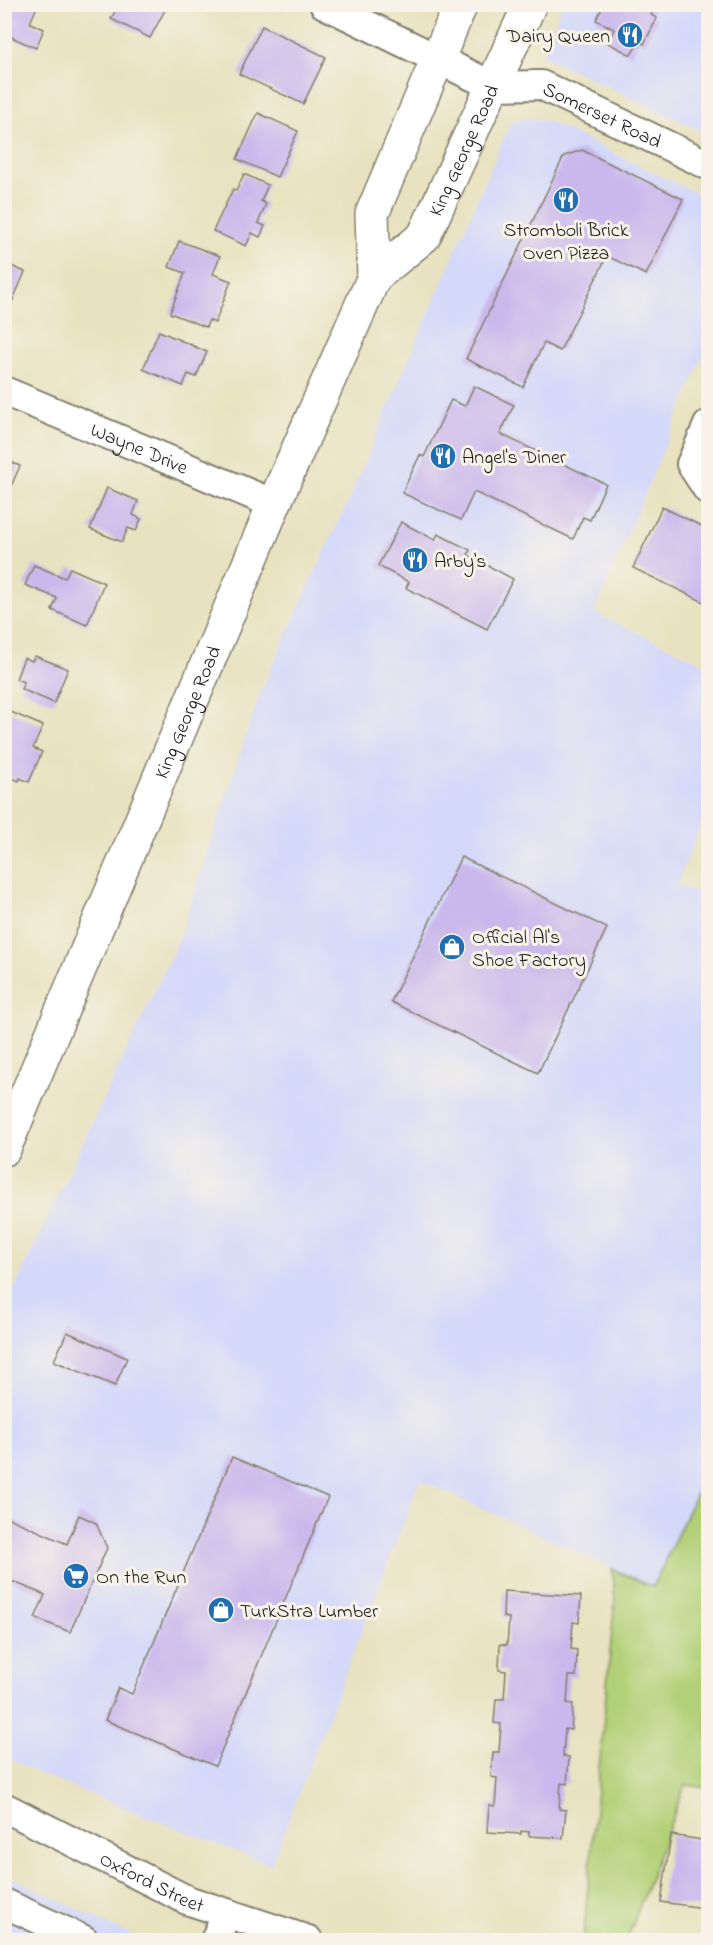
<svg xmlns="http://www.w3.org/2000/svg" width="713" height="1945" font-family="'Indie Flower',sans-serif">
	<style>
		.built { fill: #d4d8f9 }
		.green { fill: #b2d077; stroke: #67764a; stroke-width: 1.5 }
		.building { fill: #cab7ec }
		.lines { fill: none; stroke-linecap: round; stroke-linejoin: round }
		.minor-casing { stroke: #827f6e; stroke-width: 32 }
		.major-casing { stroke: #827f6e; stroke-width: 36 }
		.minor { stroke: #fff; stroke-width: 28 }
		.major { stroke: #fff; stroke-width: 33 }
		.labels { text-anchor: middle; stroke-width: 6; stroke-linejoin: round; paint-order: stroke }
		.poi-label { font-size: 20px; fill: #1c1c1c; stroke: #f7f3e8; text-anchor: start }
		.street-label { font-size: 20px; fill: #1c1c1c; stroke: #f7f3e8 }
	</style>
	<rect width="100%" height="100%" fill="#f7f3e8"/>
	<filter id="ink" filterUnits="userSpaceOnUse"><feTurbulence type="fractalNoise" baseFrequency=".0167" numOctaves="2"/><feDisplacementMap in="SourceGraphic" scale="12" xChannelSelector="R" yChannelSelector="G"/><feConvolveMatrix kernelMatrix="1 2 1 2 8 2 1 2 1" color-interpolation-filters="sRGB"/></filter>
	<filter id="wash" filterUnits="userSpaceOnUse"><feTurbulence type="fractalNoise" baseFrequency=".008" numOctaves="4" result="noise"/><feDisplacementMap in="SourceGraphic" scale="24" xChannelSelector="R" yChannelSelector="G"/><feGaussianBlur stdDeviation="1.35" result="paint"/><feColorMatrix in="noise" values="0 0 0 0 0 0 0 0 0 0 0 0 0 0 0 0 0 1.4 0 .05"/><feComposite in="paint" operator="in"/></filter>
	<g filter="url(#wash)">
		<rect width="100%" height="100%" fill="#e8e2c0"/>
		<!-- built -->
		<g class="built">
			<path d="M562 5H708V134L543 56Z"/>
			<path d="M528 118 548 121 708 199V345L594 613 708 665V807L677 884 708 897V1468L653 1587 420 1480 271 1865 41 1775 5 1756V1308L178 941 260 693 351 494 511 121Z"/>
			<path d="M5 1874 141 1940H5Z"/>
		</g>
		<!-- green -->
		<path class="green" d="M708 1468V1788L685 1785 627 1940H583L615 1599 612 1569 653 1587Z"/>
		<g id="blocks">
			<!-- building -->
			<g class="building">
				<path d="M4 4H38L30 23 44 29 36 48 4 34Z"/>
				<path d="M119 4H160L166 8 150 38 111 19Z"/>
				<path d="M604 4H656L651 15 657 18 644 44 639 41 631 55 608 43 614 29 596 20Z"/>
				<path d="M262 26 326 57 303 104 239 74Z"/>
				<path d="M258 113 298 131 277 177 237 159Z"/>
				<path d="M582 150 683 199 646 275 607 256 560 351 544 343 523 387 466 359 564 156Z"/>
				<path d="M244 174 268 185 261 201 266 204 258 223 265 226 260 237 252 233 246 246 213 231 233 189 236 191Z"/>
				<path d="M179 241 220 256 213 274 231 281 215 323 209 320 206 327 170 313 185 273 169 267Z"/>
				<path d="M4 263 25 272 9 309 4 307Z"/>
				<path d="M159 331 207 352 196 377 188 374 183 386 143 369Z"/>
				<path d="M474 386 514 405 500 434 606 484 590 520 583 517 573 539 474 492 461 520 402 493 420 455 424 457 451 400 465 406Z"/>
				<path d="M4 459 20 466 4 502Z"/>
				<path d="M107 488 138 501 133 515 141 519 136 531 128 528 122 542 90 529Z"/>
				<path d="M662 507 708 529V604L633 568Z"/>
				<path d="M401 522 435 540 438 534 470 550 468 555 513 579 487 629 406 588 409 582 378 566Z"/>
				<path d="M34 565 65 578 70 568 104 583 87 625 52 610 57 598 25 585Z"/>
				<path d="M35 656 68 669 54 703 21 689 24 682 16 679 24 658 32 661Z"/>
				<path d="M4 709 43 726 33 748 42 752 29 782 20 778 19 781 4 775Z"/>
				<path d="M461 857 607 928 538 1073 391 1002Z"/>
				<path d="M67 1332 127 1358 115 1386 54 1361Z"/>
				<path d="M232 1457 328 1497 215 1766 105 1720 118 1688 132 1694Z"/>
				<path d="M79 1515 96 1523 107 1548 70 1632 35 1618 45 1595 4 1578V1516L67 1544Z"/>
				<path d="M504 1591 581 1596 579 1623 573 1622 571 1649 577 1650 576 1676H569L567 1703 573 1704 571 1730 565 1729 563 1756 569 1757 567 1784 561 1783 559 1809 566 1810 563 1838 529 1836V1832L521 1831V1834L487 1832 489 1805 495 1806 497 1778 491 1777 493 1752H499L501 1724 494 1723 496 1699H504L506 1671 499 1670 500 1644 507 1645 509 1618 503 1617Z"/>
				<path d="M671 1835 708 1841V1875L704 1908 661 1902Z"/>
			</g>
		</g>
	</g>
	<g filter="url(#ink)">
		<use href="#blocks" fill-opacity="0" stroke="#827f6e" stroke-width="1.5"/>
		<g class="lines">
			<defs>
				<g id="minor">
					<path id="s1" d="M324 4 493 86 541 85 708 165"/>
					<path id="s2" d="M4 391 274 504"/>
					<path d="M708 425 691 464 708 490"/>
					<path id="s3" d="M4 1807 187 1900 308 1940"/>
					<path d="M4 1903 84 1940"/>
					<path d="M215 1940 227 1913"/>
				</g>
				<g id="major">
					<path id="s4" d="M374 277 424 236 530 4"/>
					<path id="s5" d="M4 1149 274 504 374 277 372 214 461 4"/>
				</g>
			</defs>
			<!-- minor casing -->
			<use href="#minor" class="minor-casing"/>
			<!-- major casing -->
			<use href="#major" class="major-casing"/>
			<!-- minor -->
			<use href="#minor" class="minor"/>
			<!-- major -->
			<use href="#major" class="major"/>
		</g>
	</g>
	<!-- icons -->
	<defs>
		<symbol id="restaurant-disc" viewBox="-11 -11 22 22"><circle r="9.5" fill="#1f6fb2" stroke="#f7f3e8"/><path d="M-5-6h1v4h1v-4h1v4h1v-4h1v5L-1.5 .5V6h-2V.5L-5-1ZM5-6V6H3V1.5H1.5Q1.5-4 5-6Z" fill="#fff"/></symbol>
		<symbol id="shop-disc" viewBox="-11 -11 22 22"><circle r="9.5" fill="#1f6fb2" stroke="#f7f3e8"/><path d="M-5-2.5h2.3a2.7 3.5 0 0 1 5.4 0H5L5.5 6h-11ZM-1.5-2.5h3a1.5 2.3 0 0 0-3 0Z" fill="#fff"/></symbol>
		<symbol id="supermarket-disc" viewBox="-11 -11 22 22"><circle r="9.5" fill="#1f6fb2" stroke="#f7f3e8"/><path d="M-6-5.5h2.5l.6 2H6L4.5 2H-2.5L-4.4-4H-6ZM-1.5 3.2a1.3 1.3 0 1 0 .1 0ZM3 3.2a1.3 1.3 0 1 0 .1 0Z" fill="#fff"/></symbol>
	</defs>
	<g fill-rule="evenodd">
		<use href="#restaurant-disc" x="615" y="20" width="30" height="30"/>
		<use href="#restaurant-disc" x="551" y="185" width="30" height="30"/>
		<use href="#restaurant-disc" x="428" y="441" width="30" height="30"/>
		<use href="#restaurant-disc" x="400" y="545" width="30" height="30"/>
		<use href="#shop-disc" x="437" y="932" width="30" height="30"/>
		<use href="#supermarket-disc" x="61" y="1561" width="30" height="30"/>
		<use href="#shop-disc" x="206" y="1595" width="30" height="30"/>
	</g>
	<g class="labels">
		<!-- poi labels -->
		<g class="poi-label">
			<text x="610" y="42" text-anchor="end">Dairy Queen</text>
			<text x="566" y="236" text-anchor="middle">Stromboli Brick<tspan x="566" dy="23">Oven Pizza</tspan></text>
			<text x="462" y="463">Angel's Diner</text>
			<text x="434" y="567">Arby's</text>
			<text x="472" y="943">Official Al's<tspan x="472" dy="23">Shoe Factory</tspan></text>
			<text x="96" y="1583">On the Run</text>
			<text x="240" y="1617">TurkStra Lumber</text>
		</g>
		<!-- street labels -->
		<g class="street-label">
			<text dy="7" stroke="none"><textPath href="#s1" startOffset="304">Somerset Road</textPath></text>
			<text dy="7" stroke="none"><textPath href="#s4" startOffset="159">King George Road</textPath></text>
			<text dy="7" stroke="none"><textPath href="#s2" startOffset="147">Wayne Drive</textPath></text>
			<text dy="7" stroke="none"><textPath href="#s5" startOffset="474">King George Road</textPath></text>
			<text dy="7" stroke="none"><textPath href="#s3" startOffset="166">Oxford Street</textPath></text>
		</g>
	</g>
	<!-- margin -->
	<rect width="713" height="1945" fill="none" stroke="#f7f3e8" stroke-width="24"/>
</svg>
